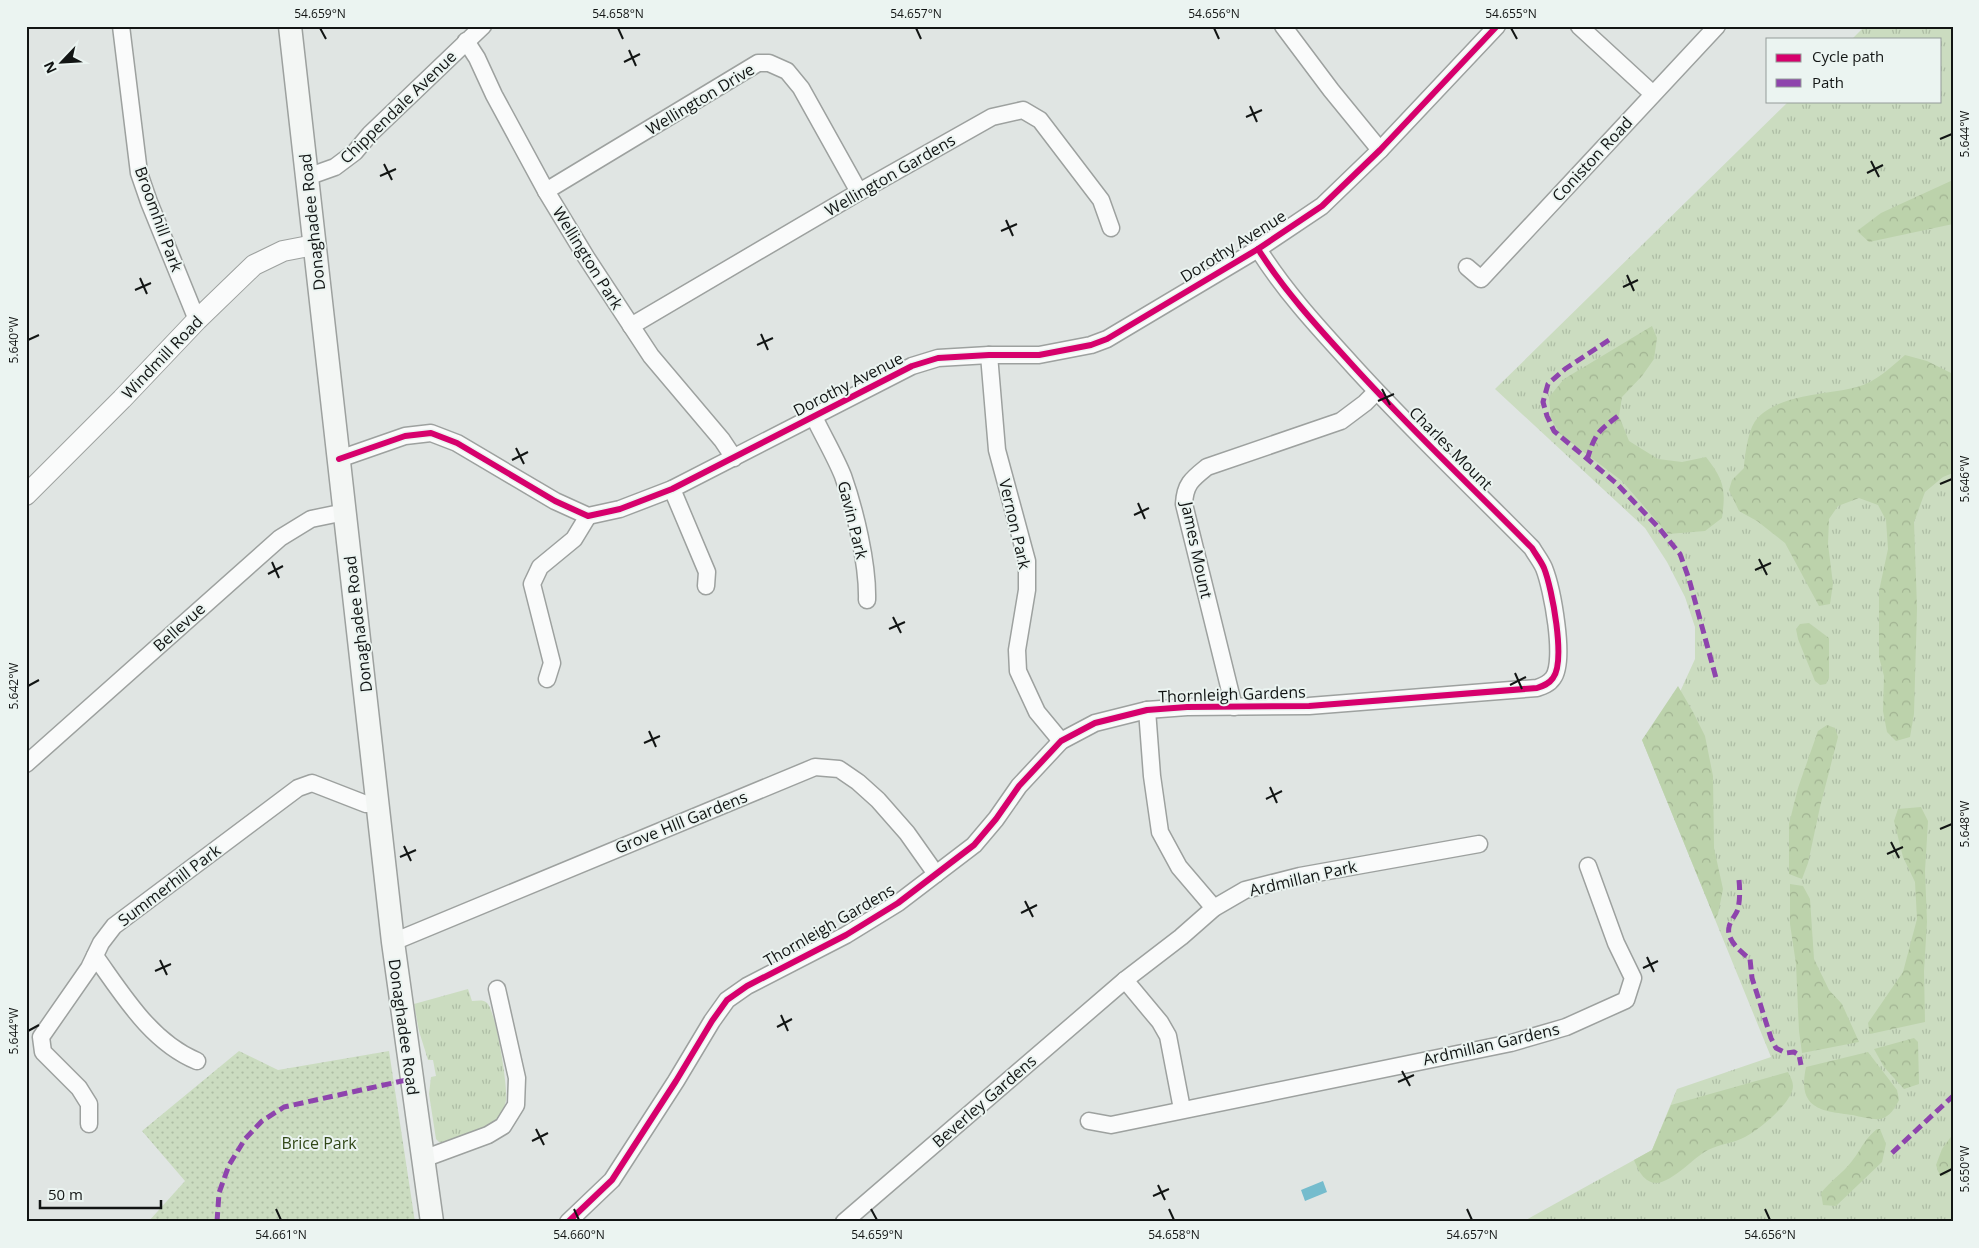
<svg xmlns="http://www.w3.org/2000/svg" width="1979" height="1248" font-family="'Open Sans',sans-serif">
	<style>
		.grass { fill: url(#grass-tufts) }
		.forest { fill: url(#forest-crowns) }
		.park { fill: url(#park-dots) }
		.water { fill: #75bccd }
		.lines { fill: none; stroke-linecap: round; stroke-linejoin: round }
		.minor-casing { stroke: #9da19f; stroke-width: 19 }
		.tertiary-casing { stroke: #9da19f; stroke-width: 22 }
		.secondary-casing { stroke: #9da19f; stroke-width: 25 }
		.minor { stroke: #fafbfb; stroke-width: 16 }
		.tertiary { stroke: #fafbfb; stroke-width: 20 }
		.secondary { stroke: #f3f6f4; stroke-width: 22 }
		.quiet { stroke: #8e44ad; stroke-width: 5; stroke-dasharray: 10 5; stroke-linecap: butt }
		.cycleway-casing { stroke: #ebf4f1; stroke-width: 9 }
		.cycleway { stroke: #d6006c; stroke-width: 6 }
		.ticks { fill: none; stroke: #121514; stroke-width: 2 }
		.labels { text-anchor: middle; stroke-width: 4; stroke-linejoin: round; paint-order: stroke }
		.street-label { font-size: 16px; fill: #121514; stroke: #ebf4f1 }
		.park-label { font-size: 16px; fill: #314717; stroke: #ebf4f1 }
		.neatline { fill: none; stroke: #121514; stroke-width: 2 }
		.ticks-label { font-size: 12px; text-anchor: middle; fill: #121514 }
	</style>
	<defs>
		<pattern id="grass-tufts" width="24" height="20" patternUnits="userSpaceOnUse" patternTransform="scale(1.25)"><rect width="24" height="20" fill="#cbdcc0"/><path d="M3 7l-1-3M5 7V3M7 7l1-3M15 17l-1-3M17 17v-4M19 17l1-3" fill="none" stroke="#adbca4"/></pattern>
		<pattern id="forest-crowns" width="20" height="18" patternUnits="userSpaceOnUse" patternTransform="scale(1.25)"><rect width="20" height="18" fill="#bcd2ab"/><path d="M2 6a3 3 0 1 1 6 0M12 15a3 3 0 1 1 6 0" fill="none" stroke="#a1b392"/></pattern>
		<pattern id="park-dots" width="8" height="8" patternUnits="userSpaceOnUse" patternTransform="scale(1.25)"><rect width="8" height="8" fill="#cbdcc0"/><path d="M2 2h.1M6 6h.1" fill="none" stroke="#adbca4" stroke-width="1.8" stroke-linecap="round"/></pattern>
	</defs>
	<rect width="100%" height="100%" fill="#e0e5e3"/>
	<!-- grass -->
	<g class="grass">
		<path d="M1865 26H1953V1222H1522L1652 1150 1677 1089 1771 1057 1642 740 1679 694 1695 659V627L1685 597 1667 562 1645 528 1495 389 1789 101H1940V39H1852Z"/>
		<path d="M468 989 472 1001C477 1001 483 999 487 1003 496 1011 508 1087 506 1100 505 1108 500 1118 494 1124 488 1130 454 1139 444 1143L439 1142 436 1139 429 1094 431 1077 436 1076 433 1060H428L419 1031 414 1004Z"/>
	</g>
	<!-- forest -->
	<g class="forest">
		<path d="M1953 180V224L1869 242 1857 231 1881 213Z"/>
		<path d="M1652 326 1657 338 1654 359 1642 376 1622 397 1619 416 1629 441 1658 459 1682 462 1706 457C1724 480 1726 489 1722 518L1705 531 1668 534 1622 481 1560 434 1551 419 1549 397 1564 379Z"/>
		<path d="M1905 355 1927 361 1953 374V473L1943 477 1925 492 1914 522 1917 608 1914 714 1910 737 1896 741 1887 732 1883 711 1884 676 1879 657V591L1888 549 1886 520 1878 505 1859 498 1838 506 1829 519 1828 544 1833 584 1830 604 1819 606 1785 543 1757 521 1739 511 1729 490 1732 480 1744 468C1745 455 1748 430 1756 420 1777 394 1827 395 1857 387 1876 382 1890 368 1905 355Z"/>
		<path d="M1809 623 1829 638V678L1826 684 1820 685 1815 681 1798 639 1796 629 1800 624Z"/>
		<path d="M1678 686 1693 712 1705 736 1713 776 1714 848 1723 889 1718 914 1715 919 1642 740Z"/>
		<path d="M1827 725 1835 728 1838 737 1820 807 1808 863 1802 879 1789 874V824L1798 788 1818 731Z"/>
		<path d="M1921 807 1928 821 1925 871 1927 922 1924 971 1925 1022 1870 1034 1868 1023 1903 972 1917 919 1915 882 1903 857 1894 821 1898 809Z"/>
		<path d="M1790 884 1803 886 1810 899 1814 959 1829 990 1842 1004 1859 1042 1802 1053 1799 1031 1796 964 1790 924Z"/>
		<path d="M1914 1038 1918 1042 1919 1084 1904 1089 1884 1067 1874 1049Z"/>
		<path d="M1868 1052 1897 1090 1899 1100C1895 1108 1890 1117 1880 1119 1873 1120 1861 1117 1853 1115 1821 1111 1797 1109 1806 1067Z"/>
		<path d="M1788 1072C1790 1076 1793 1081 1793 1086 1793 1102 1759 1130 1745 1137 1734 1143 1720 1144 1708 1150 1694 1157 1674 1181 1657 1183 1644 1183 1638 1170 1634 1160L1652 1150 1671 1105Z"/>
		<path d="M1877 1129H1880L1886 1144 1882 1162 1836 1206 1823 1205 1821 1193C1830 1181 1843 1173 1852 1161 1863 1147 1862 1142 1877 1129Z"/>
		<path d="M1953 1134V1167L1947 1175 1940 1176 1936 1165 1942 1149Z"/>
	</g>
	<!-- park -->
	<path class="park" d="M239 1051 278 1070 389 1051 415 1222H148L185 1181 142 1131Z"/>
	<!-- water -->
	<path class="water" d="M1323 1181 1327 1192 1305 1201 1301 1190Z"/>
	<g class="lines">
		<defs>
			<g id="minor">
				<path d="M121 26 139 173 149 202 197 320"/>
				<path d="M1283 26 1331 90 1380 150"/>
				<path d="M1579 26 1653 94"/>
				<path d="M466 41 477 58 494 95 546 191 586 257 651 356 722 440 734 458"/>
				<path d="M307 177 335 167 355 152 370 134 483 26"/>
				<path d="M546 191 758 63H769L787 71 801 88 859 192"/>
				<path d="M1467 267 1481 279 1717 26"/>
				<path d="M631 326 859 192 992 117 1023 110 1040 120 1101 200 1111 228"/>
				<path d="M989 355 997 450 1027 561V590L1017 650 1018 671 1037 712 1061 741"/>
				<path d="M814 417C823 436 835 456 843 476 855 510 868 564 867 600"/>
				<path d="M339 459 405 436 431 433 457 443 555 501 588 516 620 509 672 489 912 366 938 358 989 355H1039L1091 345 1107 339 1258 249 1322 206 1380 150 1497 26"/>
				<path d="M672 489 707 572 706 586"/>
				<path d="M547 679 552 663 532 584 540 567 574 539 588 516"/>
				<path d="M1234 707 1184 504C1185 484 1192 479 1207 467L1341 421 1365 403 1376 392"/>
				<path d="M1147 710 1152 776 1160 832 1179 867 1214 908"/>
				<path d="M26 764 280 538 311 519 345 512"/>
				<path d="M393 942 815 767 839 769 858 782 878 800 907 833 936 874"/>
				<path d="M95 956C123 995 151 1042 197 1061"/>
				<path d="M1125 980 1160 1022 1168 1036 1182 1109"/>
				<path d="M1089 1121 1111 1125 1511 1043 1566 1027 1626 1000 1633 978 1616 943 1588 866"/>
				<path d="M89 1124V1104L79 1088 43 1052 41 1037 89 968 101 943 114 926 298 788 312 783 366 804H378"/>
				<path d="M423 1159 488 1135 503 1126 516 1105 517 1078 497 989"/>
				<path d="M568 1222 612 1180 676 1081 712 1021 727 1000 747 986 846 935 898 903 974 845 996 819 1019 786 1061 741 1095 723 1147 710 1187 707 1309 706 1537 688C1543 686 1549 684 1553 678 1566 661 1552 588 1544 568 1541 561 1536 555 1532 548 1470 485 1405 424 1346 358 1314 323 1284 290 1258 249"/>
				<path d="M844 1222 1125 980 1181 937 1214 908 1245 890 1300 876 1479 844"/>
			</g>
			<path id="tertiary" d="M26 495 122 399 197 320 254 265 283 251 314 245"/>
			<path id="secondary" d="M290 26 393 942 432 1222"/>
		</defs>
		<!-- minor casing -->
		<use href="#minor" class="minor-casing"/>
		<!-- tertiary casing -->
		<use href="#tertiary" class="tertiary-casing"/>
		<!-- secondary casing -->
		<use href="#secondary" class="secondary-casing"/>
		<!-- minor -->
		<use href="#minor" class="minor"/>
		<!-- tertiary -->
		<use href="#tertiary" class="tertiary"/>
		<!-- secondary -->
		<use href="#secondary" class="secondary"/>
		<!-- quiet -->
		<g class="quiet">
			<path d="M1609 340 1565 369 1548 384 1543 402 1547 416 1554 431 1616 483 1659 528 1680 554 1689 579 1716 678"/>
			<path d="M1587 460C1595 434 1597 432 1618 416"/>
			<path d="M1739 880C1740 890 1740 899 1738 909 1736 915 1730 921 1729 927 1726 940 1741 952 1750 959L1752 978 1771 1038 1776 1048 1786 1053 1794 1052 1799 1055 1801 1065"/>
			<path d="M1892 1153 1953 1096"/>
			<path d="M217 1222 219 1193 229 1165 245 1139 262 1121 284 1107 411 1079"/>
		</g>
		<defs>
			<g id="cycleway">
				<path d="M339 459 405 436 431 433 457 443 555 501 588 516 620 509 672 489 912 366 938 358 989 355H1039L1091 345 1107 339 1258 249 1322 206 1380 150 1497 26"/>
				<path d="M568 1222 612 1180 676 1081 712 1021 727 1000 747 986 846 935 898 903 974 845 996 819 1019 786 1061 741 1095 723 1147 710 1187 707 1309 706 1537 688C1543 686 1549 684 1553 678 1566 661 1552 588 1544 568 1541 561 1536 555 1532 548 1470 485 1405 424 1346 358 1314 323 1284 290 1258 249"/>
			</g>
		</defs>
		<!-- cycleway casing -->
		<use href="#cycleway" class="cycleway-casing"/>
		<!-- cycleway -->
		<use href="#cycleway" class="cycleway"/>
	</g>
	<!-- ticks -->
	<path class="ticks" d="M320 28 326 39M618 28 623 39M916 28 921 39M1214 28 1219 39M1511 28 1517 39M629 50 636 66M624 62 640 54M1250 106 1257 122M1246 117 1262 110M1940 139 1952 134M1871 161 1879 177M384 164 392 180M1867 173 1883 165M380 176 396 169M1006 220 1013 236M1001 231 1017 224M1627 275 1634 291M140 278 147 294M1623 287 1638 280M135 290 151 283M761 334 768 350M28 340 39 335M757 345 773 338M1382 389 1390 405M1378 401 1394 394M516 448 524 464M512 460 528 452M1940 484 1952 479M1138 503 1145 519M1134 515 1149 508M1759 559 1767 575M272 562 279 578M1755 570 1771 563M268 574 283 566M893 617 901 633M889 629 905 622M1515 673 1522 689M1510 685 1526 677M28 686 39 680M649 731 656 747M644 743 660 736M1270 787 1277 803M1266 799 1282 791M1940 829 1952 824M1891 842 1899 858M404 846 411 861M1887 854 1903 847M400 857 416 850M1025 901 1033 917M1021 913 1037 905M1647 957 1654 972M160 960 167 975M1643 968 1658 961M155 971 171 964M781 1015 788 1031M777 1027 792 1019M28 1031 39 1025M1402 1071 1410 1086M1398 1082 1414 1075M536 1129 544 1145M532 1141 548 1133M1940 1175 1952 1169M1158 1185 1165 1200M1153 1196 1169 1189M276 1209 281 1220M574 1209 579 1220M871 1209 877 1220M1169 1209 1174 1220M1467 1209 1472 1220M1765 1209 1770 1220"/>
	<g class="labels">
		<!-- street labels -->
		<g class="street-label">
			<text transform="translate(700 99) rotate(-31)" y="6">Wellington Drive</text>
			<text transform="translate(398 107) rotate(-44)" y="6">Chippendale Avenue</text>
			<text transform="translate(1592 159) rotate(-47)" y="6">Coniston Road</text>
			<text transform="translate(890 175) rotate(-30)" y="6">Wellington Gardens</text>
			<text transform="translate(159 219) rotate(70)" y="6">Broomhill Park</text>
			<text transform="translate(312 222) rotate(-96)" y="6">Donaghadee Road</text>
			<text transform="translate(1233 246) rotate(-32)" y="6">Dorothy Avenue</text>
			<text transform="translate(588 258) rotate(58)" y="6">Wellington Park</text>
			<text transform="translate(162 357) rotate(-46)" y="6">Windmill Road</text>
			<text transform="translate(848 384) rotate(-27)" y="6">Dorothy Avenue</text>
			<text transform="translate(1451 448) rotate(45)" y="6">Charles Mount</text>
			<text transform="translate(853 520) rotate(76)" y="6">Gavin Park</text>
			<text transform="translate(1015 524) rotate(77)" y="6">Vernon Park</text>
			<text transform="translate(1197 550) rotate(78)" y="6">James Mount</text>
			<text transform="translate(358 624) rotate(-97)" y="6">Donaghadee Road</text>
			<text transform="translate(179 627) rotate(-42)" y="6">Bellevue</text>
			<text transform="translate(1232 694) rotate(-2)" y="6">Thornleigh Gardens</text>
			<text transform="translate(681 822) rotate(-22)" y="6">Grove HIll Gardens</text>
			<text transform="translate(1303 878) rotate(-13)" y="6">Ardmillan Park</text>
			<text transform="translate(169 885) rotate(-37)" y="6">Summerhill Park</text>
			<text transform="translate(829 925) rotate(-30)" y="6">Thornleigh Gardens</text>
			<text transform="translate(404 1027) rotate(82)" y="6">Donaghadee Road</text>
			<text transform="translate(1491 1044) rotate(-13)" y="6">Ardmillan Gardens</text>
			<text transform="translate(984 1101) rotate(-41)" y="6">Beverley Gardens</text>
		</g>
		<!-- park labels -->
		<g class="park-label">
			<text x="319" y="1149">Brice Park</text>
		</g>
	</g>
	<!-- border -->
	<rect width="1979" height="1248" fill="none" stroke="#ebf4f1" stroke-width="55"/>
	<!-- legend -->
	<rect x="1766" y="38" width="175" height="65" fill="#ebf4f1" stroke="#949b99"/>
	<rect x="1776" y="54" width="25" height="8" fill="#d6006c" stroke="#949b99"/>
	<text x="1812" y="62" font-size="15" fill="#121514">Cycle path</text>
	<rect x="1776" y="79" width="25" height="8" fill="#8e44ad" stroke="#949b99"/>
	<text x="1812" y="88" font-size="15" fill="#121514">Path</text>
	<!-- north arrow -->
	<g transform="translate(62 62) rotate(245)" stroke="#ebf4f1" stroke-width="4" paint-order="stroke">
	<path d="M0-4L9 19L0 12L-9 19Z" fill="#121514"/>
	<text y="-8" font-size="14" font-weight="bold" text-anchor="middle" fill="#121514">N</text>
	</g>
	<!-- scale -->
	<path d="M40 1200v8h121v-8" fill="none" stroke="#121514" stroke-width="2.5"/>
	<text x="48" y="1200" font-size="15" fill="#121514" stroke="#ebf4f1" stroke-width="4" paint-order="stroke">50 m</text>
	<rect x="28" y="28" width="1924" height="1192" class="neatline"/>
	<g class="ticks-label">
		<text x="320" y="18">54.659°N</text>
		<text x="618" y="18">54.658°N</text>
		<text x="916" y="18">54.657°N</text>
		<text x="1214" y="18">54.656°N</text>
		<text x="1511" y="18">54.655°N</text>
		<text transform="translate(1965 134) rotate(-90)" y="4">5.644°W</text>
		<text transform="translate(14 340) rotate(-90)" y="4">5.640°W</text>
		<text transform="translate(1965 479) rotate(-90)" y="4">5.646°W</text>
		<text transform="translate(14 686) rotate(-90)" y="4">5.642°W</text>
		<text transform="translate(1965 824) rotate(-90)" y="4">5.648°W</text>
		<text transform="translate(14 1031) rotate(-90)" y="4">5.644°W</text>
		<text transform="translate(1965 1169) rotate(-90)" y="4">5.650°W</text>
		<text x="281" y="1239">54.661°N</text>
		<text x="579" y="1239">54.660°N</text>
		<text x="877" y="1239">54.659°N</text>
		<text x="1174" y="1239">54.658°N</text>
		<text x="1472" y="1239">54.657°N</text>
		<text x="1770" y="1239">54.656°N</text>
	</g>
</svg>
